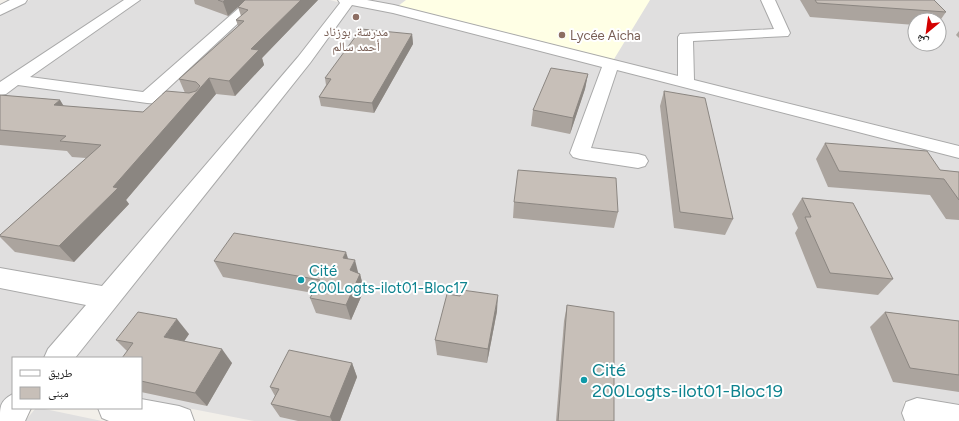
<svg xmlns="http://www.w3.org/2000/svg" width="959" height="421" font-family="Figtree,'Noto Naskh Arabic',sans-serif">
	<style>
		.residential { fill: #e0dfdf; fill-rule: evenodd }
		.education { fill: #ffffe5 }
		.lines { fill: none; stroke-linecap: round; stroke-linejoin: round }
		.minor-casing { stroke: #a9a9a9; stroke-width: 2 }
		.minor { fill: #fff; fill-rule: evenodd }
		.wall { fill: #aba49e }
		.shaded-wall { fill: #8b8681 }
		.building { fill: #c7bfb8; stroke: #8b8681 }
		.education-dot { fill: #8d6e63; stroke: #fff; stroke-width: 1.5 }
		.culture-dot { fill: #0f9aa8; stroke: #fff; stroke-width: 1.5 }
		.labels { text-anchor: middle; stroke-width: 4; stroke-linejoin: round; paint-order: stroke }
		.far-education-label { font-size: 13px; fill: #785e54; stroke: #fff }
		.culture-label { font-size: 15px; fill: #0d838f; stroke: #fff; text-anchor: start }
		.near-culture-label { font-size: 18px; fill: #0d838f; stroke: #fff; text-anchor: start }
	</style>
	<rect width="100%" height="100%" fill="#f2efe9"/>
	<!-- residential -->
	<g class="residential">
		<path d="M30 0H127L0 84V16Z"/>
		<path d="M139 0H250L145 93 27 77Z"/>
		<path d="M262 0H330L341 3 296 61 104 287 0 268V95L15 85 141 102 159 94Z"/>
		<path d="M360 0H959V152ZM915 20H939V44H915Z"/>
		<path d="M352 4 390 11 603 66 590 148 616 69 959 157V409L904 401 903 413 911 421H254L141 399V358H69Z"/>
		<path d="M0 288 88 306 43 358H13V394L0 409Z"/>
		<path d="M36 408H40L102 421H25Z"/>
	</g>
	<!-- education -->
	<path class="education" d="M406 0H650L611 64 394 9Z"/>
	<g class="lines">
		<defs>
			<g id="minor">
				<path d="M10 0H27L25 3 0 15V5Z"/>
				<path d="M124 0H140L30 77 143 92 248 0H263L162 94 193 97 196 101 193 105 187 106 147 103 18 85 6 94 0 95V82Z"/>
				<path d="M338 0H367L394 5 678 76V37L680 34 774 29 761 0H775L790 33 788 36 693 41 694 80 959 146V158L617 70 591 148 638 154 645 156 648 161 645 166 638 168 580 159 573 157 570 153 602 67 393 13 352 5 310 63 75 358H44L48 349 86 305 0 288V268L102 286 298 57 340 3Z"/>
				<path d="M13 394V408H31L25 421H0C0 406 0 401 13 394Z"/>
				<path d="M917 398 959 405V421H905L902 413 906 402Z"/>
				<path d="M141 399 179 406 190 410 194 421H109L102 418 98 408H141Z"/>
			</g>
		</defs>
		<!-- minor casing -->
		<use href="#minor" class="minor-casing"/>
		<!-- minor -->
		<use href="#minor" class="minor"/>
	</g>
	<!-- wall -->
	<g class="wall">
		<path d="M194 0H318L262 58 264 65 235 96 216 94 126 200 129 204 74 262 15 252 0 237V235L86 158 72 157 67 151 0 145V95L60 100 63 106 143 112 185 93 179 79 238 26 236 20 241 16 238 7 228 16 195 4Z"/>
		<path d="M800 0H934L946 12 939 22V20H915V25L810 17Z"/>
		<path d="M959 31V38L956 35Z"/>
		<path d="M412 34 413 44 374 113 321 106 319 97 326 85 325 78Z"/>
		<path d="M588 74 585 89 570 134 531 126 533 110Z"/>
		<path d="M664 91 733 219 725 235 674 228 660 106Z"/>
		<path d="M825 143 940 170 959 172V220L946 219 930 195 828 187 816 159Z"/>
		<path d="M802 198 893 279 878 295 817 288 795 233 798 228 792 214Z"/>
		<path d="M514 202 618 212 614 228 513 218Z"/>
		<path d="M348 259 359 274H360L364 290 351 320 316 313 310 298 313 293 223 277 214 261Z"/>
		<path d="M567 305 614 421H556L564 321Z"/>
		<path d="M497 311 487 363 437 355 435 340Z"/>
		<path d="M885 312 959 321V392L893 382 870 327Z"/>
		<path d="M189 334 184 341 232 363 207 406 141 392V358L127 351 116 340Z"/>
		<path d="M352 363 357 377 340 421H298L280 417 271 404 275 396 270 387Z"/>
	</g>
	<!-- shaded-wall -->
	<g class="shaded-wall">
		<path d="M225 0H246L228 16 223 2Z"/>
		<path d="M301 0H318L262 58 264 65 235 96 229 81 251 49Z"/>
		<path d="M412 34 413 44 374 113 372 103Z"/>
		<path d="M588 74 585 89 570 134 573 118Z"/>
		<path d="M209 78 216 94 126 200 129 204 74 262 59 246Z"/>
		<path d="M60 100 70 116 54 105Z"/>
		<path d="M346 252 351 268 343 258Z"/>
		<path d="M355 260 359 276 360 274 364 290 351 320 346 305 350 270Z"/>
		<path d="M498 295 497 311 487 363 488 349Z"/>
		<path d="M177 319 189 334 177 352 164 337Z"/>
		<path d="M222 349 232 363 207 406 195 393Z"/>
		<path d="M352 363 357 377 340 421H332L330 417Z"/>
	</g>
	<!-- building -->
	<g class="building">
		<path d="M218 0H225L223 2Z"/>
		<path d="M245 0H301L251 49 259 50 229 81 209 78 113 187 118 188 59 246 0 236V235L101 145 60 141 66 136 0 130V95L60 100 54 105 143 112 166 91 189 93 196 91 200 86 196 82 179 79 244 21 236 20 248 10 238 7Z"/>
		<path d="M815 0H934L946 12 817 3Z"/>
		<path d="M361 29 412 34 372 103 319 97 331 79 325 78Z"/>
		<path d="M551 68 588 74 573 118 533 110Z"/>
		<path d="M664 91 705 98 733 219 680 212Z"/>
		<path d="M825 143 927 151 940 170 959 172V200L944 179 839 171Z"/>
		<path d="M518 170 616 178 618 212 514 202Z"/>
		<path d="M802 198 853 203 893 279 830 273 805 217H811Z"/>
		<path d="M234 233 346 252 343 258 355 260 350 270 360 274 346 305 310 298 320 280 214 261Z"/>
		<path d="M462 290 498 295 488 349 435 340 447 294 460 296Z"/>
		<path d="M567 305 614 312V421H558Z"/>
		<path d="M138 312 177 319 164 337 222 349 195 393 141 381V358H122L133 343 116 340Z"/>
		<path d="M885 312 959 321V375L910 368Z"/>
		<path d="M289 350 352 363 330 417 271 404 279 389 270 387Z"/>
	</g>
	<!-- markers -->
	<g class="education-dot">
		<circle cx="356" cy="17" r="4"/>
		<circle cx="562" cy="35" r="4"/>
	</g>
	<g class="culture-dot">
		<circle cx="301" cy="280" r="4"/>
		<circle cx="584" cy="380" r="4"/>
	</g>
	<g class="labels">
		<!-- far-education labels -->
		<g class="far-education-label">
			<text x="356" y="36">مدرسة. بوزناد<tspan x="356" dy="15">أحمد سالم</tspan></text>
			<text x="570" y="40" text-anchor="start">Lycée Aicha</text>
		</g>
		<!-- culture labels -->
		<g class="culture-label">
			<text x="309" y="276">Cité<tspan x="309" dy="17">200Logts-ilot01-Bloc17</tspan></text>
		</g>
		<!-- near-culture labels -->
		<g class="near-culture-label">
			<text x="592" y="376">Cité<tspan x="592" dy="21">200Logts-ilot01-Bloc19</tspan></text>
		</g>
	</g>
	<!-- legend -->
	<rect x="12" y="357" width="130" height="52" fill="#ffffff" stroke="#a7a7a7"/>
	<rect x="20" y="370" width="20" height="6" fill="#ffffff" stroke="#a7a7a7"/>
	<text x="48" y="377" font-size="12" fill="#222222">طريق</text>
	<rect x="20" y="387" width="20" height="12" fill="#c7bfb8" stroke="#a7a7a7"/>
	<text x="48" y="397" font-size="12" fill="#222222">مبنى</text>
	<!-- north arrow -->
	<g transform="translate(927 32) rotate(209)"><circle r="19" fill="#ffffff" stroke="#a7a7a7"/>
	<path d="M0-3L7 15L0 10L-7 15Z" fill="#d40000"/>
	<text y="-6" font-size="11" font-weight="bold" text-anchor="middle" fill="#222222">ش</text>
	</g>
</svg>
